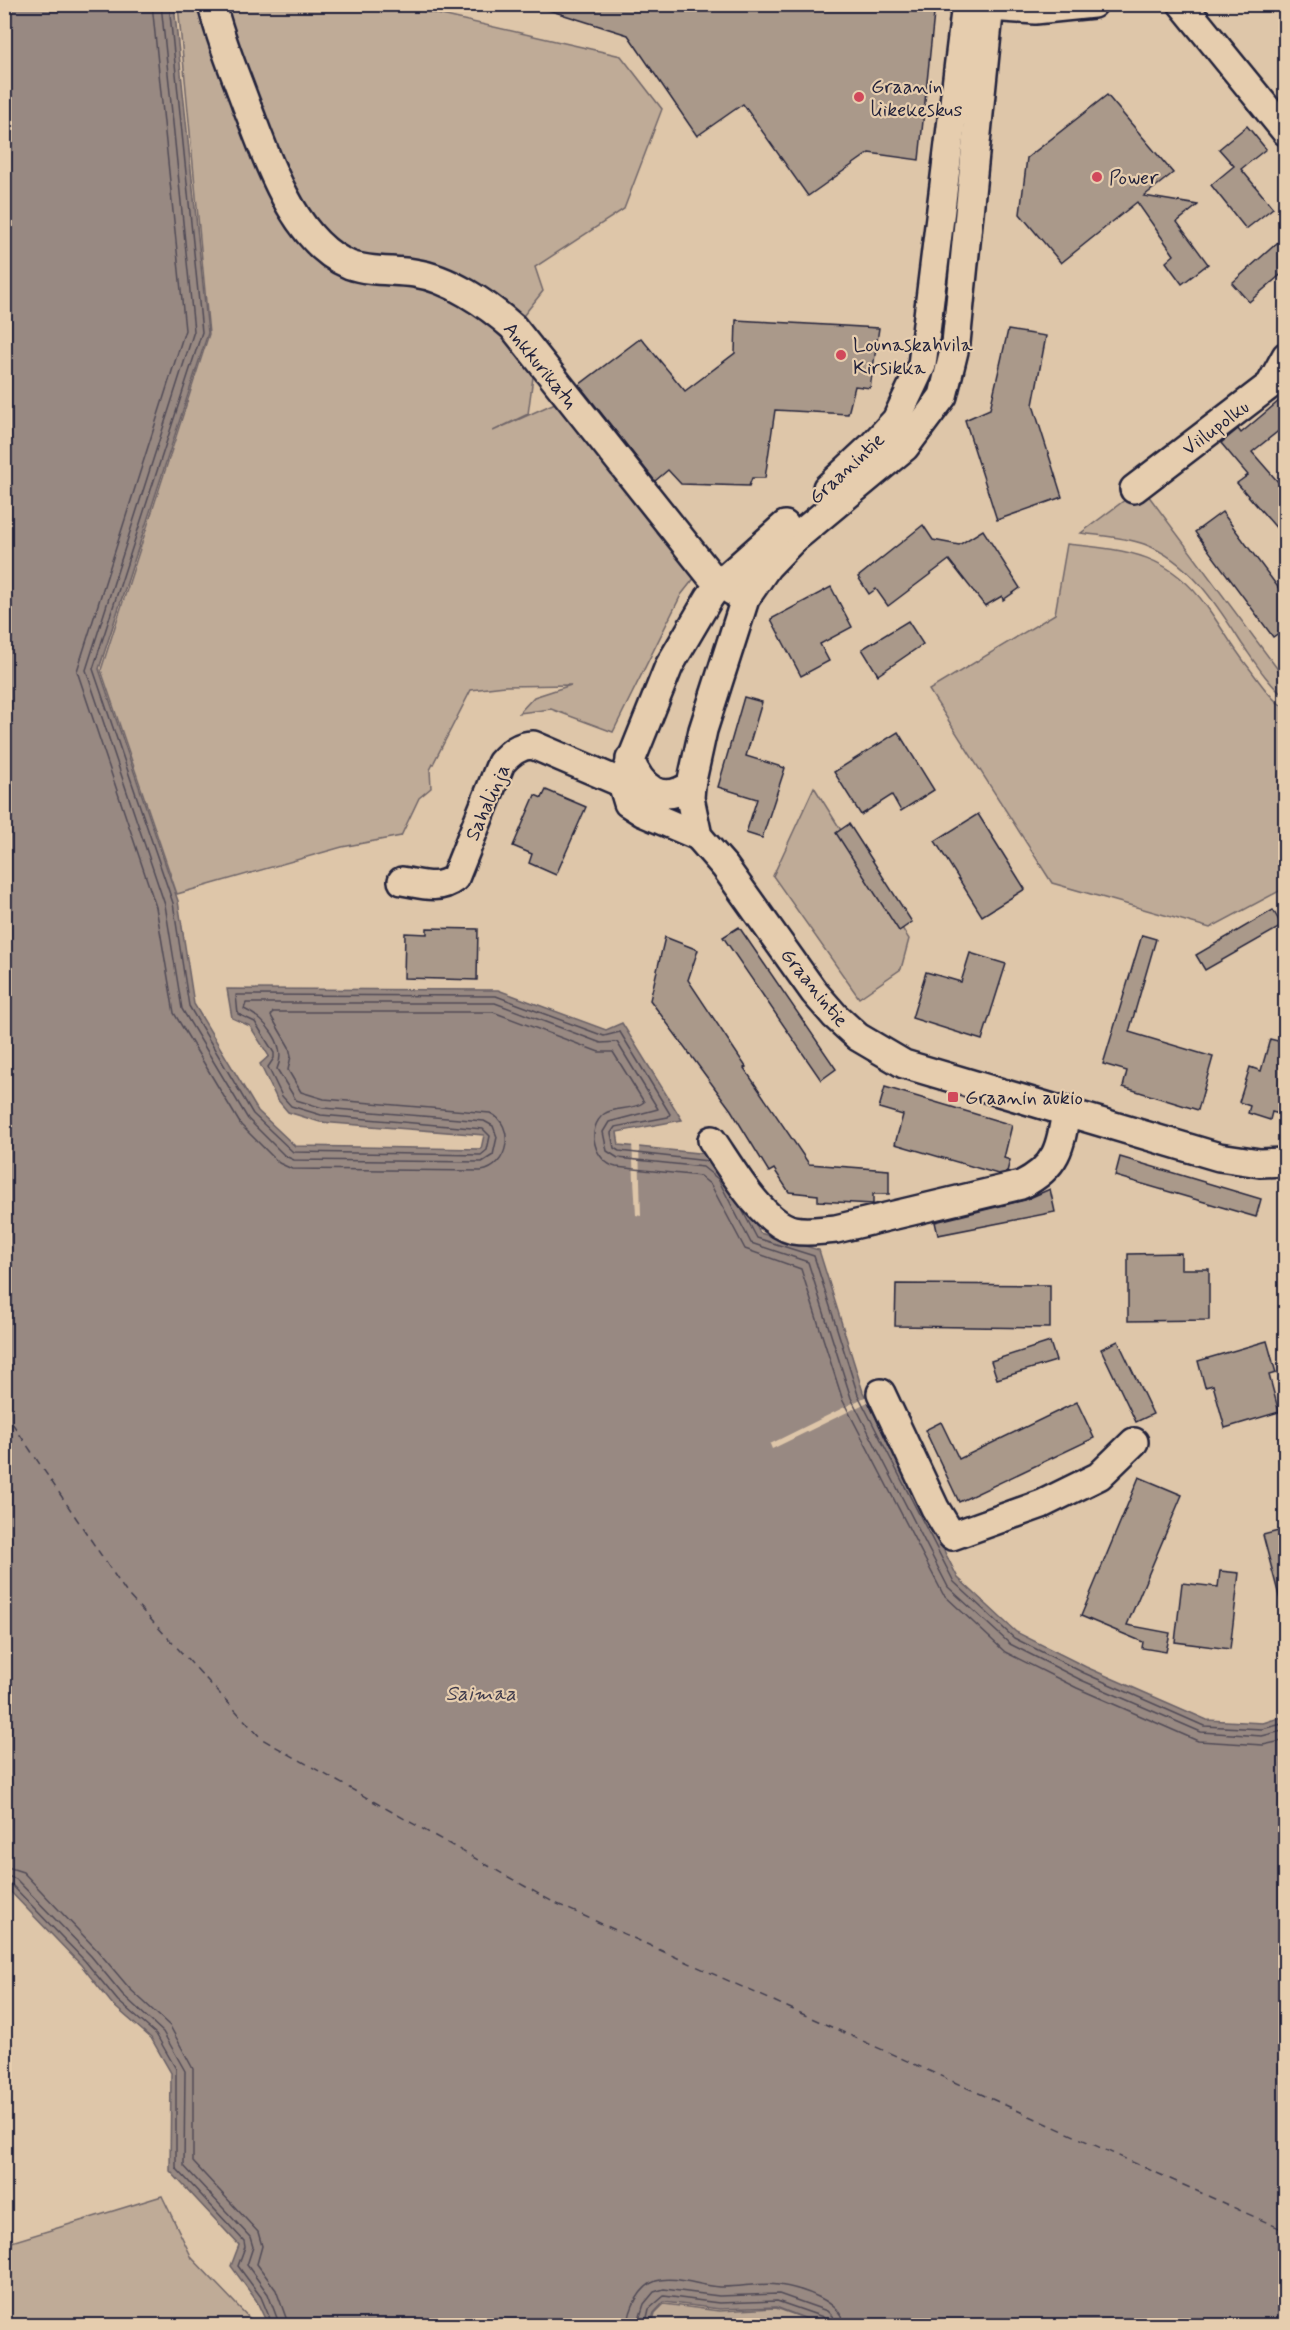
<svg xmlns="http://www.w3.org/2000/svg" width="1290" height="2330" font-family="Mynerve,sans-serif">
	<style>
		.green { fill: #bfab97; stroke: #706669; stroke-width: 1.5 }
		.water { fill: #988982; stroke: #696066; stroke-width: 1.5 }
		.pier { fill: #dec6a9 }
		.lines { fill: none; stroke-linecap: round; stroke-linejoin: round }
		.shore { stroke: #514b57; stroke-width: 1.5 }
		.ferry { stroke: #403c4d; stroke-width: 1.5; stroke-dasharray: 8 6; stroke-linecap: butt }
		.building { fill: #aa998a; stroke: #22223b; stroke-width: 1.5 }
		.minor-casing { stroke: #22223b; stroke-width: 32 }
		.minor { stroke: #e6cdae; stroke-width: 27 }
		.poi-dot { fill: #d1495b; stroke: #e6cdae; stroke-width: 2 }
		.labels { text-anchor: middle; stroke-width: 4.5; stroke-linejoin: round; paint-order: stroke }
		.poi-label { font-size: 20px; fill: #22223b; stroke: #e6cdae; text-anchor: start }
		.street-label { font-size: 20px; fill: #22223b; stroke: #e6cdae }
		.water-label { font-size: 21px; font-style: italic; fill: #403c4d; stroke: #e6cdae }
	</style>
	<rect width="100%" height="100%" fill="#dec6a9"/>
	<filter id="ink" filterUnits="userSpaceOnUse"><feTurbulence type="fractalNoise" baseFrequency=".0167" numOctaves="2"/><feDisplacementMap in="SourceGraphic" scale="12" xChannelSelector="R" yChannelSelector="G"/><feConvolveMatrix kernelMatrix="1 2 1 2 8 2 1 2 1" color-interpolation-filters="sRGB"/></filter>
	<g filter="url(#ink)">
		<!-- green -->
		<g class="green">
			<path d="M178 5H398L621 56 662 109 624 209 535 267 543 291 508 335 533 377 528 414 493 431 555 403 696 576 681 595 613 732 551 709 519 713 534 697 571 685 505 686 471 690 430 770 431 788 419 798 401 836 342 847 177 894 101 670 209 334Z"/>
			<path d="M1142 487 1285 679V697C1269 685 1254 661 1242 644 1217 605 1190 561 1144 544 1124 537 1102 536 1081 533Z"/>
			<path d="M1067 544C1127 550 1169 553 1207 607 1220 625 1232 646 1246 664 1258 679 1269 698 1285 708V888L1210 928 1052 883 929 690 1055 614Z"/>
			<path d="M814 787 909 939 901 969 859 998 773 876Z"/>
			<path d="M162 2196 192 2258 256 2325H5V2244Z"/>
			<path d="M664 2304 719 2311 776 2308 824 2325H652L655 2313Z"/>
		</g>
		<!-- water -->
		<path class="water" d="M5 5H174L208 333 99 669 178 901 194 1004 258 1111 295 1146 481 1149 484 1135 320 1122 288 1112 277 1099 260 1064 269 1056 250 1026 232 1018 227 989 498 990 606 1030 622 1023 682 1120 617 1132 619 1145 708 1154 729 1171 760 1233 819 1250 863 1392 958 1578 1016 1632 1086 1667 1207 1720 1263 1723 1285 1716V2325L825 2326 776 2307 719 2309 664 2302 654 2313 650 2325H268L256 2300 231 2266 239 2245 170 2171 171 2073 151 2038 113 2005 81 1965 5 1886Z"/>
		<!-- pier -->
		<g class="pier">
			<path d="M632 1143 639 1144 641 1216 636 1215Z"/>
			<path d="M867 1396 870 1401 772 1449 770 1444Z"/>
		</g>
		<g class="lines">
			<!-- shore -->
			<g class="shore">
				<path d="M152 4 185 330 77 671 156 907 174 1013 241 1125 279 1163 292 1169 481 1171C509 1167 516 1125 490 1113L324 1099 301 1092 288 1070 291 1056 289 1047 271 1016 273 1012H493L599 1052H613L644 1102C633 1111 615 1106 604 1114 585 1129 595 1162 616 1167L700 1176 711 1185 745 1249 801 1269 843 1401 943 1594 1005 1652 1077 1688 1198 1741 1263 1745 1286 1740"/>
				<path d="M161 4 194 331 86 670 165 905 182 1009 248 1119 285 1156 294 1160 482 1162 493 1155 497 1137 493 1126 484 1121 323 1108 296 1100 277 1069C288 1045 265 1019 244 1009L246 1003H495L601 1043 617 1042 658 1109 609 1122 603 1132 607 1151 618 1158 703 1167 718 1179 751 1243 808 1262 851 1398 948 1587 1010 1644 1081 1680 1201 1732 1262 1736 1286 1730"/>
				<path d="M169 4 202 332 93 669 173 903 189 1006 253 1114 293 1152 481 1155 487 1150 490 1136 483 1129 321 1115 291 1106 282 1096 268 1067 274 1058V1053L255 1022 238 1014 236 995 496 996 604 1036 620 1032 670 1114 668 1117 615 1127 611 1133 614 1148 619 1151 708 1161"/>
				<path d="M740 1206 757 1238 814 1256 858 1395 954 1582 1014 1638 1084 1673 1204 1726 1262 1729 1286 1723"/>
				<path d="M4 1866 23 1872 97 1950 130 1989 170 2026 193 2069V2162L258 2232 262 2246 257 2264 276 2290 289 2326"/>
				<path d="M4 1875 16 1879 91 1956 123 1995 163 2032 185 2071 184 2166 250 2237 253 2247 247 2265 268 2294 280 2326"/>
				<path d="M4 1882 11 1884 85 1961 118 2001 156 2034 176 2069V2168L244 2241 245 2247 238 2266 261 2297 273 2326"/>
				<path d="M628 2326C629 2309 639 2287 656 2281 674 2275 700 2286 719 2287 739 2288 760 2282 779 2285 800 2288 843 2301 844 2326"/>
				<path d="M637 2326 644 2304 654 2292 664 2289 719 2296 779 2294 827 2311 833 2317 835 2326"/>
				<path d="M645 2326 649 2309 664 2296 719 2303 777 2301 823 2317 827 2326"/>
			</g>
			<!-- ferry -->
			<path class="ferry" d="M4 1411 128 1595 262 1739 553 1902 1286 2231"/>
		</g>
		<!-- building -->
		<g class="building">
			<path d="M543 4H935L919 160 869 153 808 196 743 104 697 136 628 35 542 8Z"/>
			<path d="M1107 95 1173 173 1144 196 1198 205 1177 222 1208 264 1182 284 1166 262 1174 255 1137 202 1061 263 1020 214 1027 158Z"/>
			<path d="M1247 126 1266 149 1241 169 1273 208 1246 229 1211 185 1234 166 1219 149Z"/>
			<path d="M1286 235V270L1249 302 1232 283Z"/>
			<path d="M736 320 879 328 870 388 855 386 848 414 775 410 765 478H752L749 486 681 484 668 470 655 481 579 385 641 338 685 391 735 353Z"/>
			<path d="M1008 330 1046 336 1033 405 1062 497 997 520 965 420 990 409Z"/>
			<path d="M1286 395V425L1252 452 1286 491V539L1237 483 1248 475 1221 443 1238 429 1241 433Z"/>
			<path d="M1222 512 1286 598V628L1273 637 1195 532Z"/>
			<path d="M923 525 933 540 959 545 983 530 1020 588 1003 600 1002 596 985 606 949 560 888 606 876 589 869 594 858 577Z"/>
			<path d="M831 587 852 627 820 644 829 661 801 676 771 619Z"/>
			<path d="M908 621 923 644 878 675 862 649Z"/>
			<path d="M744 697 762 702 746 756 785 768 762 838 746 833 757 799 718 787Z"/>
			<path d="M898 732 934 790 901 811 892 795 861 815 834 772Z"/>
			<path d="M546 790 586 807 556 875 529 863 532 854 513 846 535 795 542 798Z"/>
			<path d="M978 814 1025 889 982 916 935 841Z"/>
			<path d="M849 824 912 922 899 931 836 833Z"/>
			<path d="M1273 910 1282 926 1205 970 1196 955Z"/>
			<path d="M739 927 836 1069 821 1080 723 937Z"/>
			<path d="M427 928 478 929 477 980 404 978 405 933 427 934Z"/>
			<path d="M1142 935 1156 939 1129 1032 1213 1057 1198 1110 1123 1087 1127 1071 1103 1064Z"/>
			<path d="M665 937 698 950 688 980 746 1067 744 1068 809 1164 889 1170V1194H873V1204L818 1201V1195L789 1192 774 1169 769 1172 731 1110 650 1000Z"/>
			<path d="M970 953 1006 964 982 1040 912 1018 926 972 961 982Z"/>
			<path d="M1270 1039 1286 1043V1116L1272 1112 1270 1120 1248 1113 1250 1106 1239 1102 1250 1067 1261 1071Z"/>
			<path d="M885 1087 1012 1125 1004 1158 1010 1160 1007 1172 998 1174 895 1144 903 1115 879 1108Z"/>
			<path d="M1120 1157 1261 1199 1256 1217 1115 1176Z"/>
			<path d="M1050 1189 1055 1212 938 1235 935 1222 1025 1200Z"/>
			<path d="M1181 1253V1269H1209V1320L1128 1321V1254Z"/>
			<path d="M896 1284 1050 1285V1328L895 1326Z"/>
			<path d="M1118 1341 1153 1414 1136 1422 1101 1349Z"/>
			<path d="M1267 1341 1276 1373 1269 1375 1279 1412 1225 1428 1213 1385 1205 1387 1198 1361Z"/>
			<path d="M1050 1342 1056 1361 997 1379 991 1361Z"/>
			<path d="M1077 1402 1094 1438 959 1502 925 1430 941 1422 959 1459Z"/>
			<path d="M1139 1477 1182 1495 1127 1625 1170 1633 1166 1652 1142 1648 1143 1642 1081 1616Z"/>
			<path d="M1286 1529V1599L1280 1600 1263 1535Z"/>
			<path d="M1220 1571 1239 1573 1230 1649 1175 1642 1182 1583 1218 1587Z"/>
		</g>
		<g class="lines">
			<defs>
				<g id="minor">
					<path d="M212 4C220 39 234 71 246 104 267 157 293 242 350 265 370 272 393 270 414 273 449 278 487 304 513 327L710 575 733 592"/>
					<path d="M990 4 956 343 943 396 905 447 793 540 767 567 745 599 703 730 691 785 690 798 698 836 725 867 814 992 835 1016 858 1037 904 1064 1219 1157 1260 1163 1286 1162"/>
					<path d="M1182 4 1286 132"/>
					<path d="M973 6 1035 10 1093 4"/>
					<path d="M827 488 871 447 896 420 922 365 966 4"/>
					<path d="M1134 489 1270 385 1286 356"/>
					<path d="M630 759C641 789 662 805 691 785"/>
					<path d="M698 836 642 812 628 803 622 783 669 666 709 598 719 584 785 525"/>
					<path d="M402 881C421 884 438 891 455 878L501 763C510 753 519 745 533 745L622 783"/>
					<path d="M712 1140C730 1166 761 1222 793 1230 808 1233 821 1230 836 1229L1021 1185C1057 1167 1061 1147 1066 1110"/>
					<path d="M881 1393 935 1508 952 1536 1042 1504 1099 1476 1134 1442"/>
				</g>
			</defs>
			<!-- minor casing -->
			<use href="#minor" class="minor-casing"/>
			<!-- minor -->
			<use href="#minor" class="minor"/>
		</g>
	</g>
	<!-- markers -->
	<g class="poi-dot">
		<circle cx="859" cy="97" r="6"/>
		<circle cx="1097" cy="177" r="6"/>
		<circle cx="841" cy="355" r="6"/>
		<rect x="947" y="1091" width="12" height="12" rx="3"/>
	</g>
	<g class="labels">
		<!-- poi labels -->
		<g class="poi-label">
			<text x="871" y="93">Graanin<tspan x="871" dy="23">liikekeskus</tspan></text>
			<text x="1109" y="184">Power</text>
			<text x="853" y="351">Lounaskahvila<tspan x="853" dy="23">Kirsikka</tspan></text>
			<text x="965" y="1104">Graanin aukio</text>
		</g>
		<!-- street labels -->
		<g class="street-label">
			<text transform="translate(541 365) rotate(51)" y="7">Ankkurikatu</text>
			<text transform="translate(1215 427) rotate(-37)" y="7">Viilupolku</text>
			<text transform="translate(846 468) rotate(-43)" y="7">Graanintie</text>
			<text transform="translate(487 802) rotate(-66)" y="7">Sahalinja</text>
			<text transform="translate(815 987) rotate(51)" y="7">Graanintie</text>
		</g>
		<!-- water labels -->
		<g class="water-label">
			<text x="481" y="1700">Saimaa</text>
		</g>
	</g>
	<!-- margin -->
	<rect width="1290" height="2330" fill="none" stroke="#e6cdae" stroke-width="24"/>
	<rect x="12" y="12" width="1266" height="2306" fill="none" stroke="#22223b" stroke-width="2" filter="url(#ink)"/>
</svg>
